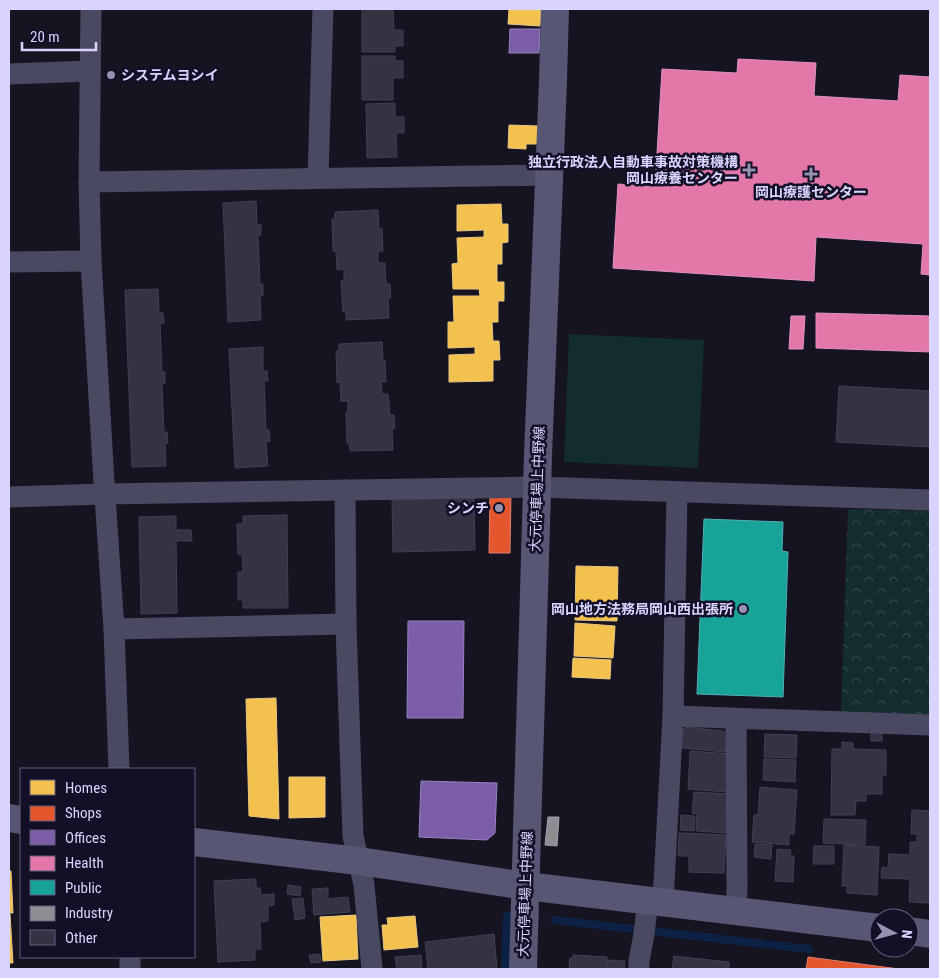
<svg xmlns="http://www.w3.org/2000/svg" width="939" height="978" font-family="'Roboto Condensed','Noto Sans JP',sans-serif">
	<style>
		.park { fill: url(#park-crowns) }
		.pitch { fill: #132c2d }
		.homes { fill: #f2c14e; stroke: #eac783 }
		.shops { fill: #e4572e; stroke: #e17c6d }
		.offices { fill: #7b5ea7; stroke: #9781c1 }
		.health { fill: #e377a8; stroke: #e093c2 }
		.public { fill: #17a398; stroke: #51b2b7 }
		.industry { fill: #8d8d92; stroke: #a4a2b3 }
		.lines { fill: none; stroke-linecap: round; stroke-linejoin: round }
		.stream { stroke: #0d2144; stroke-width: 8 }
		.building { fill: #343243; stroke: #433f54 }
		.street { stroke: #4a4962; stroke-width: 21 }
		.secondary { stroke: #575674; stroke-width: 28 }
		.poi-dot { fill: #9591b1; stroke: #130f26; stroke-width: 2 }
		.labels { text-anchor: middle; stroke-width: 5; stroke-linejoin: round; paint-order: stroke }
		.poi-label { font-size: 14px; font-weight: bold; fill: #d9d4ff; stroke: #130f26; text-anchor: end }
		.street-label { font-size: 14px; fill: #d9d4ff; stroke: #130f26 }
	</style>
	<defs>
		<pattern id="park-crowns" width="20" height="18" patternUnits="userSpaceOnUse" patternTransform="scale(1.25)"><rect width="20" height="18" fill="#132c2d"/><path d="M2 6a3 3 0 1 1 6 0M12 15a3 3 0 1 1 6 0" fill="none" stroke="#354a4c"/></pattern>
	</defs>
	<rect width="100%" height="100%" fill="#161421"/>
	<!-- park -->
	<path class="park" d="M848 509 930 511V718L841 714Z"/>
	<!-- pitch -->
	<path class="pitch" d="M569 334 704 340 698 468 564 462Z"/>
	<!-- homes -->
	<g class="homes">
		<path d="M509 9H541L540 26 508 24Z"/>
		<path d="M509 125 538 126 537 144H526V149L508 148Z"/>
		<path d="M501 204 502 224H508V242L502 243V264H497V282H504V301H498V322H492L493 341H499L500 360H493V381L449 382V355L475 354V347L448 348V322H454L453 296H480L479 289H453L452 264 458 263 457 238 484 237V230L457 231V205Z"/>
		<path d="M576 566 618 567 617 621 575 620Z"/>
		<path d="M575 623 615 626 613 658 574 656Z"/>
		<path d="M573 658 611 660 610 679 572 677Z"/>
		<path d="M276 698 279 819 249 816 246 699Z"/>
		<path d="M289 777H325V817L289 818Z"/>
		<path d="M9 871H11L13 913H9Z"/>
		<path d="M10 914 13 963H9V915Z"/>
		<path d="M356 915 358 959 323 961 320 917Z"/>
		<path d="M415 916 418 947 384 950 382 925H388L387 918Z"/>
	</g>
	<!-- shops -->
	<g class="shops">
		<path d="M490 493H511L510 553H489Z"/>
		<path d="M808 957 899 969H806Z"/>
	</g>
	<!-- offices -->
	<g class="offices">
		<path d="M510 29H540L539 53H509Z"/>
		<path d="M408 621H464L463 718H407Z"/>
		<path d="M421 781 497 783 495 833 487 840 419 837Z"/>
	</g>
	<!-- health -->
	<g class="health">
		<path d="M738 59 816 63 814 96 898 101 900 75 930 77V275L921 274 923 244 816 237 814 281 613 268 618 184 655 187 662 69 737 73Z"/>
		<path d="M816 313 930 316V352L816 348Z"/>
		<path d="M791 316H805L803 349H789Z"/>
	</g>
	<!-- public -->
	<path class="public" d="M704 519 783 522 782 551 788 552 783 697 697 694Z"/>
	<!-- industry -->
	<path class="industry" d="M548 817H559L557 846 545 845Z"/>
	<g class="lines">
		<!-- stream -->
		<g class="stream">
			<path d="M554 920 809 949"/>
			<path d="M505 969 507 916H510"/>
		</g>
	</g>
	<!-- building -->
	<g class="building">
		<path d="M362 9H393L394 30H403V46H395V52H362Z"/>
		<path d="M362 56H395V61H403V78H393V100H362Z"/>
		<path d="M395 103V117H404V133H396L397 157 367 158 366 104Z"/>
		<path d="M256 201 257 225H261V235H258L260 284H263V295L260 296 261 320 228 322 223 203Z"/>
		<path d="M378 210 379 229H382L383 251H378V263H385L386 284H390L391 297 388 298 389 318 346 320V312H343L341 281H344V269L337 270 336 251H333L332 219H335V212Z"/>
		<path d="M158 289 159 313H163L164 323H160L162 372H165V383L162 384 164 432H167L168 443H165L166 466 132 467 125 290Z"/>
		<path d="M382 342 383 360H385L386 382H381L382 394H388L390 415H394L395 428 392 430 393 450 350 451 349 443H347L346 412H348V401H341L340 382 337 383 336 351H339V344Z"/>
		<path d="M263 347V371H267L268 381H264L266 430H269L270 441 266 442 268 466 235 468 229 349Z"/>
		<path d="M839 386 930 391V447L836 442Z"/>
		<path d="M474 496 475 550 393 552 392 498Z"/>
		<path d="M287 515 288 608H243V600H238V572H243L242 554H238L237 524H243V516Z"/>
		<path d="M176 516V530H191L192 541H176L177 613 141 614 139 517Z"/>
		<path d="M686 727 723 731 727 735 726 752 682 748 683 730Z"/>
		<rect x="871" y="733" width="11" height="8"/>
		<path d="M765 734 797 735 796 758 764 757Z"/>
		<path d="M842 742 853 743V749L886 750V775H882V794H866V801H856L855 815H831L832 749H842Z"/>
		<path d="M690 751 731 754 728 792 688 789Z"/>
		<path d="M764 759 796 760 795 782 763 780Z"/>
		<path d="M760 787 797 790 794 834H789V845L752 842 754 815H758Z"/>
		<path d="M694 792 730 794 727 833 696 831 697 814 692 813Z"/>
		<path d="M912 810 930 811V903L909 902 910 879 881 878 882 867 888 868 889 854 910 855V842H917V834H911Z"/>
		<path d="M681 815 695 816 694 831 680 830Z"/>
		<path d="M824 819 866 820 865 845 823 843Z"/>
		<path d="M679 833 726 835 724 873 689 872V856H678Z"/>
		<path d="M755 844 772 845 771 859 754 857Z"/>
		<path d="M844 845 879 847 877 895 847 893V886H842Z"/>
		<path d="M814 846H834V864H813Z"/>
		<path d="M777 849 791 850 790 856H794L793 882 775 881Z"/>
		<path d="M256 879V888H260L261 895 274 894V905L268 906V921L260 922 261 949H255V960L218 962 214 881Z"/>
		<path d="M288 885 301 887 300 896 287 894Z"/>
		<path d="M328 888V899L348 897 350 912 314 915 312 889Z"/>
		<path d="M303 898 305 918 295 920 292 899Z"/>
		<path d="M494 934 497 969H428L425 942Z"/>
		<path d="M320 954 321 962 311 963 309 955Z"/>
		<path d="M421 955 422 969H397L395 957Z"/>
		<path d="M573 955 607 957 606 969H569L570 958H573Z"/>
		<path d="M674 956 729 962V969H672Z"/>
		<path d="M607 960 625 961 624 969H606Z"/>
	</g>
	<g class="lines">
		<!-- street -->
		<g class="street">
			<path d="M91 9 89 182 91 261 104 482 114 629 119 769"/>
			<path d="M9 74 90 71"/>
			<path d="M318 178 323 9"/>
			<path d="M89 182 549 175"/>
			<path d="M9 262 91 261"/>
			<path d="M345 490 346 624 353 836 364 885 372 969"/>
			<path d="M9 497 104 494 537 487 930 500"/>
			<path d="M114 629 346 624"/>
			<path d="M673 716 930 725"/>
			<path d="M663 902 673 716 677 492"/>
			<path d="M736 910 737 888 736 719"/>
			<path d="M130 957V969"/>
			<path d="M639 969V961L644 934 648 900"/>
		</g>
		<!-- secondary -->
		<g class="secondary">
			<path d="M9 818 21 820"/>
			<path d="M194 842 359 861 526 886 879 928"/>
			<path d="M909 931 930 934"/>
			<path d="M523 969 538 455 553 81 555 9"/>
		</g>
	</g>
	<!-- markers -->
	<g class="poi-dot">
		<circle cx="111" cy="75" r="5"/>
		<path d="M746.5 162.5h5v5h5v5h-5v5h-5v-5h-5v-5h5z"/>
		<path d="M808.5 166.5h5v5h5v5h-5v5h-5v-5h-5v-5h5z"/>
		<circle cx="499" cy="508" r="5"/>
		<circle cx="743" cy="609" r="5"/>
	</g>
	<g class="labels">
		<!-- poi labels -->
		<g class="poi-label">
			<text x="121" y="80" text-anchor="start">システムヨシイ</text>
			<text x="738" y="167">独立行政法人自動車事故対策機構<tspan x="738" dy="16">岡山療養センター</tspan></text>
			<text x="811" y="197" text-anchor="middle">岡山療護センター</text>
			<text x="489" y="513">シンチ</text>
			<text x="733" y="614">岡山地方法務局岡山西出張所</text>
		</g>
		<!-- street labels -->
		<g class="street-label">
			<text transform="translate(537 489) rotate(-88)" y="5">大元停車場上中野線</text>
			<text transform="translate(525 894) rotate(-88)" y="5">大元停車場上中野線</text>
		</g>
	</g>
	<!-- border -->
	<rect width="939" height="978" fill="none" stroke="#d9d4ff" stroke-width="20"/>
	<!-- legend -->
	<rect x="20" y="768" width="175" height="190" fill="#130f26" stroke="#625e7d"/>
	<rect x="30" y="780" width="25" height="15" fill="#f2c14e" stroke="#625e7d"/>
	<text x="65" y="793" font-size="15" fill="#d9d4ff">Homes</text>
	<rect x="30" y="806" width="25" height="15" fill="#e4572e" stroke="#625e7d"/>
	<text x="65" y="818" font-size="15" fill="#d9d4ff">Shops</text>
	<rect x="30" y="830" width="25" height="15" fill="#7b5ea7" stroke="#625e7d"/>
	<text x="65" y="843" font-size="15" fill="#d9d4ff">Offices</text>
	<rect x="30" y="856" width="25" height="15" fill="#e377a8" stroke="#625e7d"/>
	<text x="65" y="868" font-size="15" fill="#d9d4ff">Health</text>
	<rect x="30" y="880" width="25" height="15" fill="#17a398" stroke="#625e7d"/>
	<text x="65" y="893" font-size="15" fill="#d9d4ff">Public</text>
	<rect x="30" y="906" width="25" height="15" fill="#8d8d92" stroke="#625e7d"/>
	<text x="65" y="918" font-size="15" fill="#d9d4ff">Industry</text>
	<rect x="30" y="930" width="25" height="15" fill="#343243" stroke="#625e7d"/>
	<text x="65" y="943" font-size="15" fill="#d9d4ff">Other</text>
	<!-- north arrow -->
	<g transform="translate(894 933) rotate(96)"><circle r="24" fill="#130f26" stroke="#625e7d"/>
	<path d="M0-4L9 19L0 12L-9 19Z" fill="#9591b1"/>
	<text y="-8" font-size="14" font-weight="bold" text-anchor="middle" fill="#d9d4ff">N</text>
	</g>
	<!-- scale -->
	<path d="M22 42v8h74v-8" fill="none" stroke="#d9d4ff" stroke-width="2.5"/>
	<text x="30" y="42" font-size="15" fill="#d9d4ff" stroke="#130f26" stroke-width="4" paint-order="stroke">20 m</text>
</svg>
